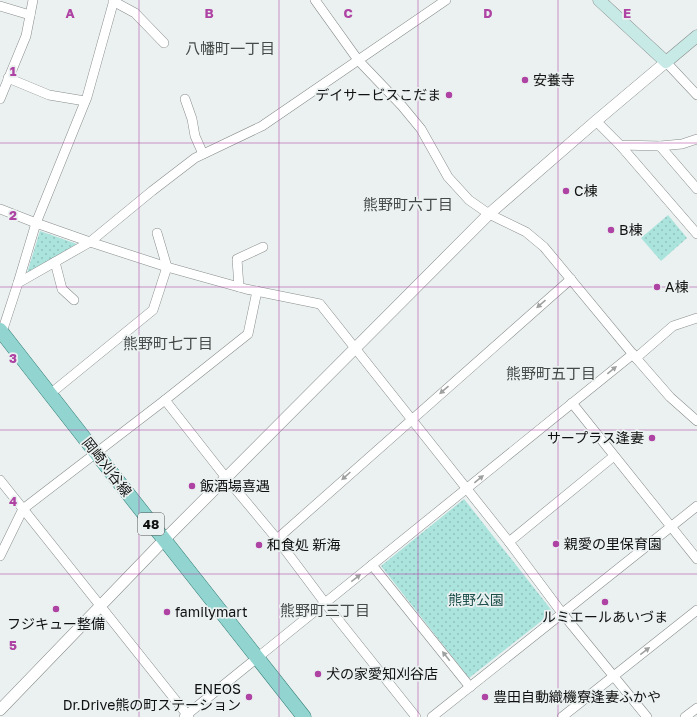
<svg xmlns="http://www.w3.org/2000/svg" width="697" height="717" font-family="'Golos Text','Noto Sans JP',sans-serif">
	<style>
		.park { fill: url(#park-dots) }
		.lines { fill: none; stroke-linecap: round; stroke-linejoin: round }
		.minor-casing { stroke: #888d8c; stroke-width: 10 }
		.tertiary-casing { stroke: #888d8c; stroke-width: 12 }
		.secondary-casing { stroke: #888d8c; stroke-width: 13 }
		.primary-casing { stroke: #347e78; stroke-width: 15 }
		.minor { stroke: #fff; stroke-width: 9 }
		.tertiary { stroke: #fff; stroke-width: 11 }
		.secondary { stroke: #c8eae7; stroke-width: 12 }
		.primary { stroke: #91d4d0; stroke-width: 14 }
		.oneway { fill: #9fa0a0 }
		.grid { fill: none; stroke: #ae43a4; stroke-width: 1; stroke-opacity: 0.55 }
		.poi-dot { fill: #ae43a4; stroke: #ebf1f0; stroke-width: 1.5 }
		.labels { text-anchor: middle; stroke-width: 3.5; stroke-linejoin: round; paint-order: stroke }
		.shield { fill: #ebf1f0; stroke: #525454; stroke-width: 1 }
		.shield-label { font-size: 13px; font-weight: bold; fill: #101111 }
		.poi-label { font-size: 14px; fill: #101111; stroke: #ebf1f0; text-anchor: start }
		.street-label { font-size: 14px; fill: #101111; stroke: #ebf1f0 }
		.park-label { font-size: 14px; fill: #1c4e4b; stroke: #ebf1f0 }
		.neighbourhood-label { font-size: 15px; fill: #454a49; stroke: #ebf1f0 }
		.grid-label { font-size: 13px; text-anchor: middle; font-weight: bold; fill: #ae43a4; stroke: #ebf1f0; stroke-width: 3.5; stroke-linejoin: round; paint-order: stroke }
	</style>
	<defs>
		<pattern id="park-dots" width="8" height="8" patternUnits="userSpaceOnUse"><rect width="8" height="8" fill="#abe3dd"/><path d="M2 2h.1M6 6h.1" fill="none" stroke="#92c2bd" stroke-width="1.8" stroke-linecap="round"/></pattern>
	</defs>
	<rect width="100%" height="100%" fill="#ebf1f0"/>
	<!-- park -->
	<g class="park">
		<path d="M668 215 687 238 661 261 641 238Z"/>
		<path d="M40 231 77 244 27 273Z"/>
		<path d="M464 499 553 612 469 678 381 566Z"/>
	</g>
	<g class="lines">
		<defs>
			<g id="minor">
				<path d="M315 0 358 60 402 106 421 129 448 177 469 200 489 214 526 232 544 247 636 358 670 397 697 421"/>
				<path d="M113 1 135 13 164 43"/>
				<path d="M0 6 30 15"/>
				<path d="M666 62 697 95"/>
				<path d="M8 78 49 95 85 101"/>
				<path d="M0 99 26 36 33 0"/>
				<path d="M185 99 192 119 195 136 203 154"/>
				<path d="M596 121 620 145 660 146 682 144 697 139"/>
				<path d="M620 145 697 234"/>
				<path d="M660 146 697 189"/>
				<path d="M0 209 36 223 87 97 114 0"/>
				<path d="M55 262 62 289 74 300"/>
				<path d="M18 283 90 242 152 191 195 158 262 126 446 0"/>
				<path d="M239 287 237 259 263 247"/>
				<path d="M2 332 18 283 36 223 90 242 167 267 246 289 320 304 509 542 562 613 647 717"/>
				<path d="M636 358 673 326 697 318"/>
				<path d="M50 394 153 310 167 267 157 233"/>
				<path d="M165 400 227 479 277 539 325 603 416 717"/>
				<path d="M572 403 697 559"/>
				<path d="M0 480 189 717"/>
				<path d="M277 539 571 279"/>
				<path d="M509 542 614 456"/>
				<path d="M0 556 23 509 165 400 248 334 257 291"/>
				<path d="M372 565 470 687"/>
				<path d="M184 717 633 354"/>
				<path d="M432 717 697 506"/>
				<path d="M562 717 697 610"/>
				<path d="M685 717 697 708"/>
			</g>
			<path id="tertiary" d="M0 710 164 540 489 214 596 121 666 62"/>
			<path id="secondary" d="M599 0 666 62 697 36"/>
			<path id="primary" d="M0 330 96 453 304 717"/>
		</defs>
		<!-- minor casing -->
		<use href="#minor" class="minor-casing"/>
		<!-- tertiary casing -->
		<use href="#tertiary" class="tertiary-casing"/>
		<!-- secondary casing -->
		<use href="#secondary" class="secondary-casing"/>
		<!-- primary casing -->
		<use href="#primary" class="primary-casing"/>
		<!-- minor -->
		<use href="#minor" class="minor"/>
		<!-- tertiary -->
		<use href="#tertiary" class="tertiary"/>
		<!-- secondary -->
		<use href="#secondary" class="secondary"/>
		<!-- primary -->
		<use href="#primary" class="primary"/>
	</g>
	<!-- one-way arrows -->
	<defs><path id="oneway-solid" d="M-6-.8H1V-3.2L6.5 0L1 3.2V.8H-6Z"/></defs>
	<g class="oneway">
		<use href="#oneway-solid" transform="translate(541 304) rotate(139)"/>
		<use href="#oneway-solid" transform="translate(612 370) rotate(-39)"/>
		<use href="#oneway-solid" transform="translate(444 390) rotate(139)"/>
		<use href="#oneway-solid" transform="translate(346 476) rotate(138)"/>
		<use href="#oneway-solid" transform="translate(479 479) rotate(-39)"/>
		<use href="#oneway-solid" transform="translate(356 578) rotate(-38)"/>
		<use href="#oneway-solid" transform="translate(645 651) rotate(-38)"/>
		<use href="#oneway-solid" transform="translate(446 656) rotate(-129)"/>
	</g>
	<!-- grid -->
	<path class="grid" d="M139 0V717M279 0V717M418 0V717M558 0V717M0 143H697M0 287H697M0 430H697M0 574H697"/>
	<!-- markers -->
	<g class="poi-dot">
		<circle cx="525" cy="80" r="4"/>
		<circle cx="449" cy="95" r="4"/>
		<circle cx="566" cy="191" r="4"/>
		<circle cx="611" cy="230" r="4"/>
		<circle cx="657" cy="287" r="4"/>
		<circle cx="652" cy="438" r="4"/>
		<circle cx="192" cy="486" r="4"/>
		<circle cx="556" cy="544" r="4"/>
		<circle cx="259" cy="545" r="4"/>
		<circle cx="605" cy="602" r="4"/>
		<circle cx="56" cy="609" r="4"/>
		<circle cx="167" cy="612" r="4"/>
		<circle cx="318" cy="674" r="4"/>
		<circle cx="249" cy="697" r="4"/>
		<circle cx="485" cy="697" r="4"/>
	</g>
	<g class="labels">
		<!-- shield labels -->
		<rect class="shield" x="138" y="513" width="26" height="22" rx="3"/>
		<g class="shield-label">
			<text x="151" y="529">48</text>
		</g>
		<!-- poi labels -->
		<g class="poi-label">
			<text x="533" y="85">安養寺</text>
			<text x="441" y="100" text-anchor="end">デイサービスこだま</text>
			<text x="574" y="196">C棟</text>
			<text x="619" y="235">B棟</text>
			<text x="665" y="292">A棟</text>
			<text x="644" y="443" text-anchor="end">サープラス逢妻</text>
			<text x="200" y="491">飯酒場喜遇</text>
			<text x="564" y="549">親愛の里保育園</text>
			<text x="267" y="550">和食処 新海</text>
			<text x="175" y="617">familymart</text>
			<text x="605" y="622" text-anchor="middle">ルミエールあいづま</text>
			<text x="56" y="629" text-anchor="middle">フジキュー整備</text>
			<text x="326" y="679">犬の家愛知刈谷店</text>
			<text x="241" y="694" text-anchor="end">ENEOS<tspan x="241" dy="16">Dr.Drive熊の町ステーション</tspan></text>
			<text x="493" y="702">豊田自動織機寮逢妻ふかや</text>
		</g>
		<!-- street labels -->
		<g class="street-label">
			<text transform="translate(107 467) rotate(52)" y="5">岡崎刈谷線</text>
		</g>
		<!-- park labels -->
		<g class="park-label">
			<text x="476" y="605">熊野公園</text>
		</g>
		<!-- neighbourhood labels -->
		<g class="neighbourhood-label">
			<text x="230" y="54">八幡町一丁目</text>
			<text x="408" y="210">熊野町六丁目</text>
			<text x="168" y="349">熊野町七丁目</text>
			<text x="551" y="379">熊野町五丁目</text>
			<text x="325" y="616">熊野町三丁目</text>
		</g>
	</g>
	<g class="grid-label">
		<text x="70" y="18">A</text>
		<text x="209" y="18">B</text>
		<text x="348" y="18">C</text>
		<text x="488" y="18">D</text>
		<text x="627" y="18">E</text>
		<text x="13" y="76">1</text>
		<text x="13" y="220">2</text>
		<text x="13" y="363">3</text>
		<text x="13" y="506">4</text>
		<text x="13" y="650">5</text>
	</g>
</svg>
